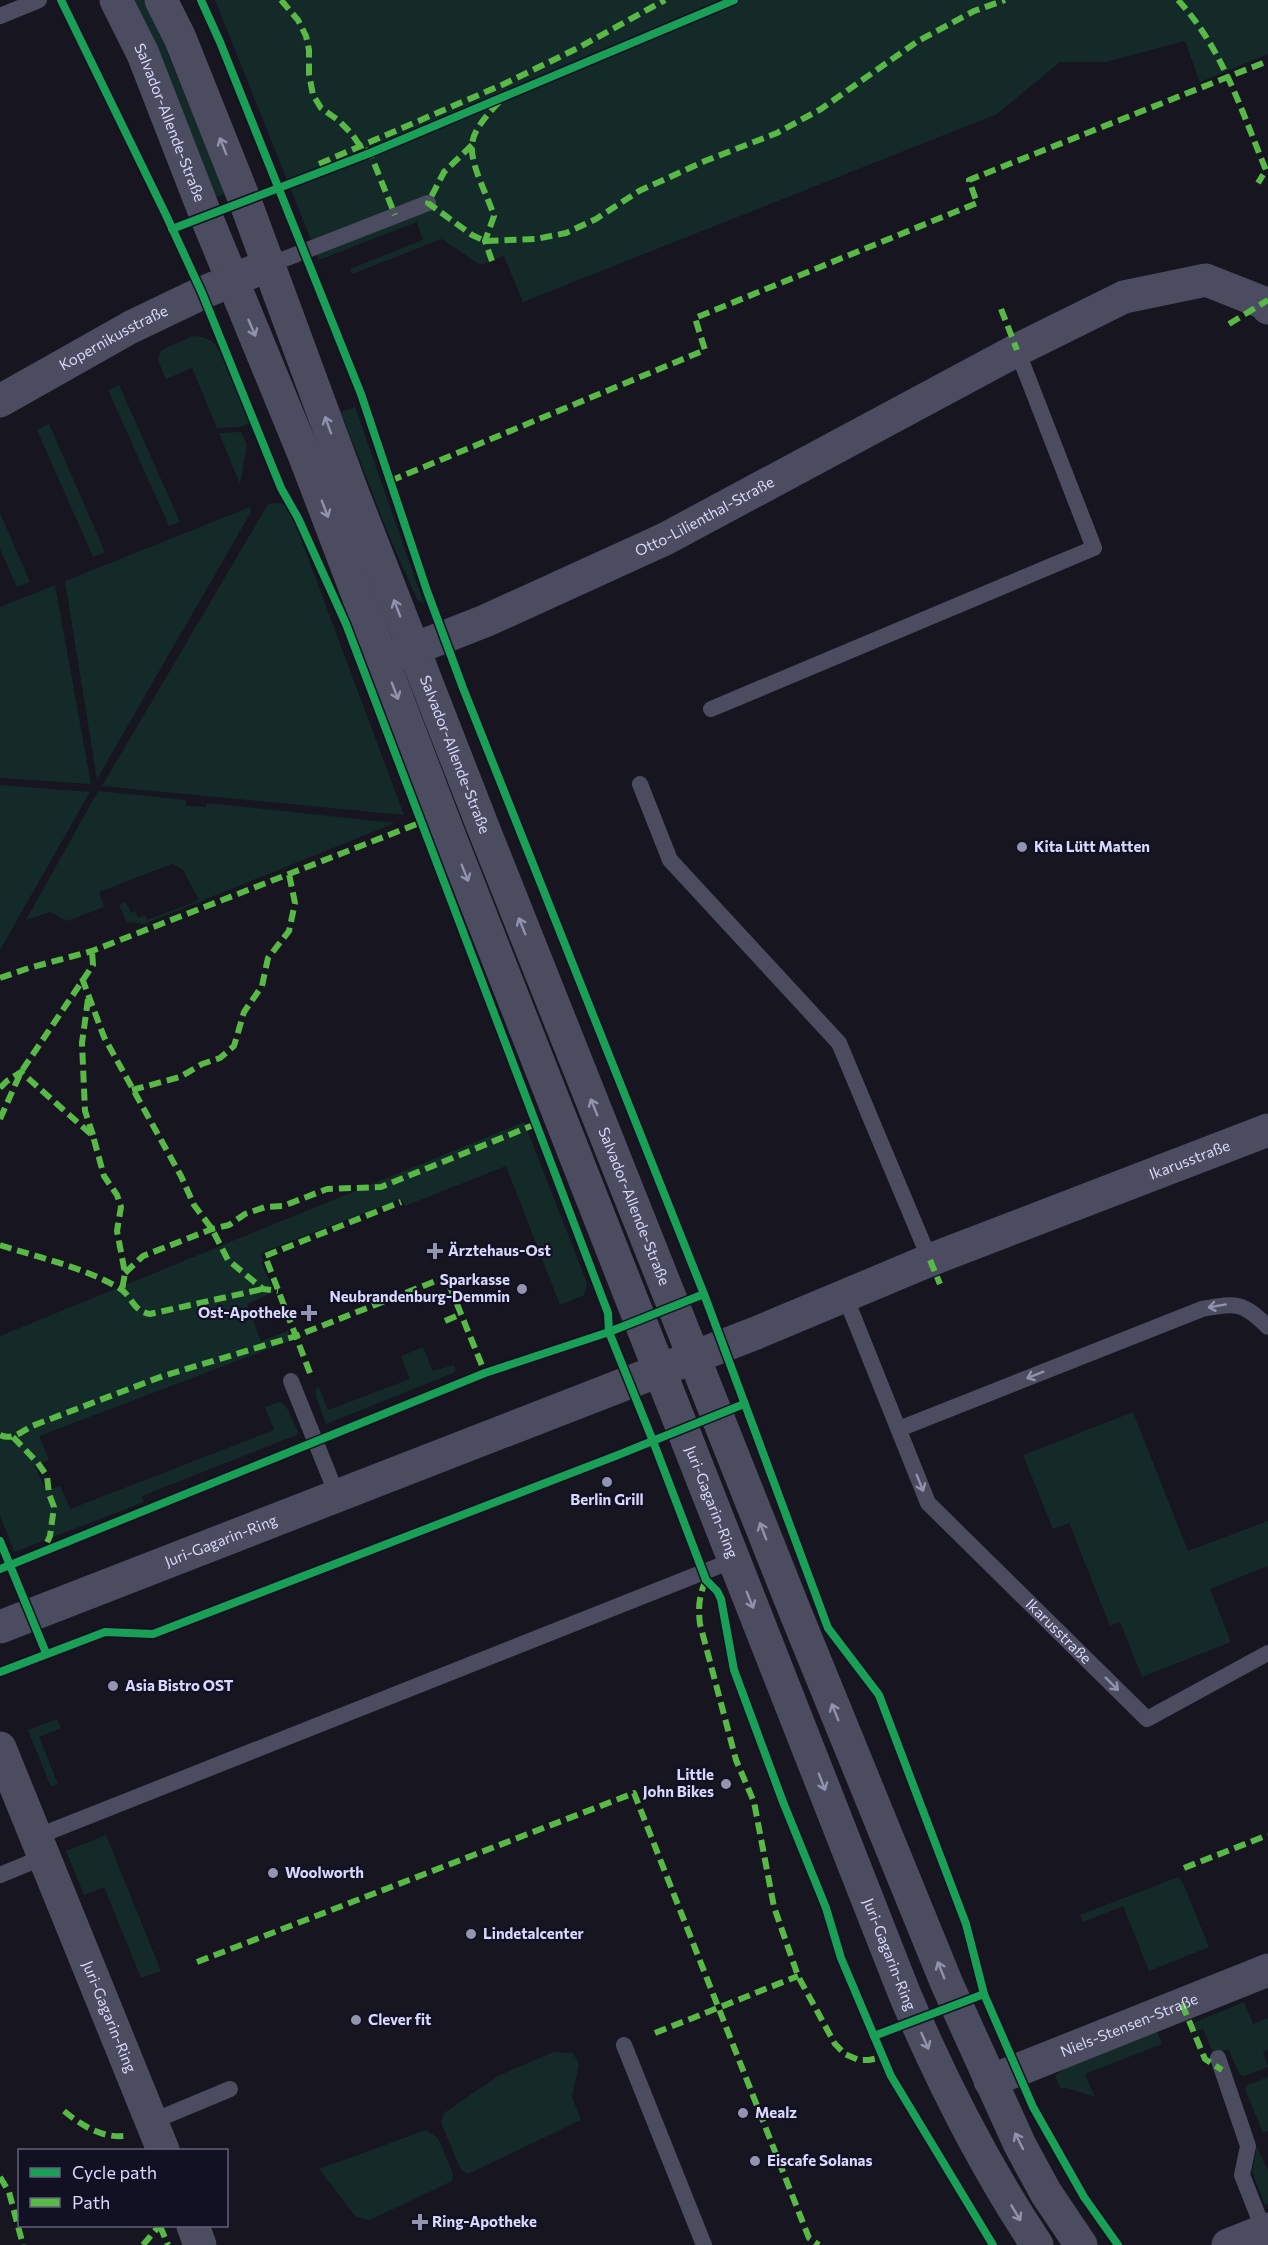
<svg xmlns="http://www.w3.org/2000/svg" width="1268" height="2245" font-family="Commissioner,sans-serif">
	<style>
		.green { fill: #142a28 }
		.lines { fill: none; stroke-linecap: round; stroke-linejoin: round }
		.lane { stroke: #4b4c5f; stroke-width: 16 }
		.street { stroke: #4b4c5f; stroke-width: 33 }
		.quiet { stroke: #58b947; stroke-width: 6; stroke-dasharray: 12 6; stroke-linecap: butt }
		.cycleway-casing { stroke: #121124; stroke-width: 11 }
		.cycleway { stroke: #1a9f57; stroke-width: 8 }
		.oneway { stroke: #9192ad }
		.poi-dot { fill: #9394ae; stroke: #121124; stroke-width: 2 }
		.labels { text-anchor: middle; stroke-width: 4.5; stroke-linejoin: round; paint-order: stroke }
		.street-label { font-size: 15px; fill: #d7d8fb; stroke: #121124 }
		.poi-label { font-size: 15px; font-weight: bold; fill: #d7d8fb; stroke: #121124; text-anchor: start }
	</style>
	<rect width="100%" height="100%" fill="#161520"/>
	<!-- green -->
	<g class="green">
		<path d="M133 0H143L163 42 225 194 216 197Z"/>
		<path d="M215 0H1268V54L1200 82 1185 41 1106 62H1060L997 114 523 302 504 256 480 265 442 239 352 274 350 269 423 240 417 222 319 260Z"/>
		<path d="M193 336C206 337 212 339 219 350L250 423 240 427 217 428 192 368 166 379 158 360 161 350Z"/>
		<path d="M119 385 180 522 169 526 108 390Z"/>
		<path d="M355 407 424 604 417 599 388 533 341 412Z"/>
		<path d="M49 424 105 552 93 557 37 430Z"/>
		<path d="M241 432 247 445 240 484 219 433Z"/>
		<path d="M279 503 289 507 404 815 102 786 268 504Z"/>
		<path d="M250 507 251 512 97 779 65 581Z"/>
		<path d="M0 513 30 582 17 587 0 549Z"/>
		<path d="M55 585 91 784 0 778V607Z"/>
		<path d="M0 785 90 792 0 950Z"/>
		<path d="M98 791 186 800V806L206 807 207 803 395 823 144 924 127 922 119 905 126 902 131 913 135 911 138 918 145 915 147 920 199 900 183 870 172 864 99 892 104 907 67 921 50 912 26 920Z"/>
		<path d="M524 1122 587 1283 584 1295 560 1305 506 1166 405 1206 401 1199 265 1251 260 1254 263 1260 261 1262 274 1292 247 1304 261 1341 288 1331 292 1340 39 1436 49 1460 35 1466 46 1491 60 1486 70 1509 274 1430 265 1407 280 1402 286 1406 299 1434 142 1496 144 1502 14 1552 0 1515V1336Z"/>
		<path d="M423 1347 433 1371 454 1365 456 1370 453 1373 326 1424 316 1397V1390L319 1387 328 1410 410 1379 401 1356Z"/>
		<path d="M1133 1412 1188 1551 1268 1521V1566L1210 1589 1231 1642 1142 1677 1120 1622 1110 1626 1069 1523 1053 1529 1023 1455Z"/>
		<path d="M57 1719 61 1728 39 1737 58 1784 51 1787 28 1730Z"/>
		<path d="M106 1835 161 1971 141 1978 104 1887 84 1895 66 1851Z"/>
		<path d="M1178 1877 1183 1883 1209 1947 1149 1971 1123 1906 1083 1922 1080 1915Z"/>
		<path d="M1244 2002 1253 2024 1268 2018V2050L1263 2052 1268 2067 1245 2076 1240 2075 1228 2049 1214 2055 1203 2029 1197 2031 1193 2023Z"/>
		<path d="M1156 2029 1162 2044 1085 2074 1095 2097 1067 2088H1060L1055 2075 1081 2059Z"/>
		<path d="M553 2052 573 2053 579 2064 572 2097 581 2120 468 2174 461 2170 441 2123 444 2113 498 2076Z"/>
		<path d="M1268 2077V2131L1263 2133 1245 2089 1248 2085Z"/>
		<path d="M426 2130 438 2138 453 2174 452 2181 370 2220 356 2217 319 2169Z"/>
		<path d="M1257 2147 1268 2171V2204L1265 2205 1252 2171Z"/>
	</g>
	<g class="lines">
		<!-- lane -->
		<g class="lane">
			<path d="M0 16 39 0"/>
			<path d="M269 265 428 203"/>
			<path d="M711 709 1094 548 1017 350"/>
			<path d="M640 784 670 860 839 1043 930 1260"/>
			<path id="s1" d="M845 1296 928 1503 1147 1719 1268 1653"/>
			<path d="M291 1381 337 1495"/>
			<path d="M899 1429 1202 1309C1236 1303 1242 1301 1268 1327"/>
			<path d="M36 1837 734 1560"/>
			<path d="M0 1875 44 1857"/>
			<path d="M624 2045 704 2245"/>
			<path d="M1218 2058 1248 2146 1242 2175 1264 2231"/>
			<path d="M151 2122 230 2089"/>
		</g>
		<!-- street -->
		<g class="street">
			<path id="s2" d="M116 0 143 54 206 216 305 457 450 837 905 1995C942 2082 985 2167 1037 2245"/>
			<path id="s3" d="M161 0 180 38 245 201 352 491 483 827 794 1609 947 1984 1020 2145 1046 2193 1081 2245"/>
			<path id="s4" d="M0 401 131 327 202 293 252 272"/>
			<path id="s5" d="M393 657 485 621 665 539 1017 350 1124 297 1206 280 1264 303 1268 308"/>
			<path id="s6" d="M0 1627 756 1333 930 1260 1268 1130"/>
			<path id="s7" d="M0 1748 163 2150"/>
			<path id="s8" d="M990 2081 1268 1970"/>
			<path d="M193 2226 200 2245"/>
			<path d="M1228 2245 1268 2229"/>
		</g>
		<!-- quiet -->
		<g class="quiet">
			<path d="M281 0 298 20 306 36 309 50V74L313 95 321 108 338 120 352 134 360 146 370 153 395 215"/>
			<path d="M1178 0C1223 49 1241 110 1266 170L1258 183"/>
			<path d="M472 145 444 172 428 203 472 235 485 241 536 239 566 233 596 219 639 191 705 161 777 133 821 109 918 41 974 11 1005 0"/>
			<path d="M319 164 504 84 578 48 665 0"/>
			<path d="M492 261 485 241 494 216C488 196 470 165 472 145 473 129 489 113 499 102"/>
			<path d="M1001 309 1017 350"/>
			<path d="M1229 324 1268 300"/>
			<path d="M390 481 705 350 695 318 977 203 969 180 1268 61"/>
			<path d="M0 978 29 968 92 951 422 822"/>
			<path d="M82 978 104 1037 181 1176 194 1205 212 1229 228 1260 263 1289 278 1291"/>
			<path d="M88 999 82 1043 85 1111 93 1135"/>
			<path d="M0 1088 7 1081 21 1072 93 1136 104 1176 117 1195 121 1207 117 1231 125 1273 122 1290"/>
			<path d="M132 1090 180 1077 202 1064 220 1058 234 1046 244 1012 262 986 268 958 289 931 295 903 289 874"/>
			<path d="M0 1119 21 1072 93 965 92 951"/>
			<path d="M0 1245C40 1258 83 1267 119 1288 133 1296 131 1310 150 1314L263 1289"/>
			<path d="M930 1260 940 1284"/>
			<path d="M125 1273 143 1256 212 1229 229 1225 245 1214 265 1207 283 1206 327 1189 381 1187 536 1124"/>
			<path d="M445 1321 461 1314"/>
			<path d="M310 1373 265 1256 401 1202"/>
			<path d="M0 1435C11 1441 23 1431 32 1426L163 1376 296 1336 446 1277 485 1373"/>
			<path d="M13 1437 37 1462 47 1476 49 1494 54 1507 50 1536 43 1551"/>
			<path d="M706 1580C699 1595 698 1608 700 1624L736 1760 754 1802 774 1907 798 1976 835 2044 845 2054 859 2060H869L883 2057"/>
			<path d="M1184 1868 1268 1835"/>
			<path d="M197 1962 634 1793 809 2238 819 2245"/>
			<path d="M1182 2004 1205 2059 1222 2070"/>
			<path d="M655 2033 798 1976"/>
			<path d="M64 2111C81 2125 101 2138 124 2136"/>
			<path d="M0 2177 9 2192 23 2245"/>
			<path d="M160 2226 168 2245"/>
			<path d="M143 2245 159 2226"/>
		</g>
		<defs>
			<g id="cycleway">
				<path d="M61 0 166 215 202 293 281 488 298 518 346 624 608 1313 609 1332 653 1441 706 1580 717 1591 721 1599 734 1670 783 1802 826 1908 841 1958 891 2076 993 2245"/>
				<path d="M201 0 220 42 361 394 427 591 463 688 704 1294 828 1628 879 1695 966 1924 984 1994 1033 2107 1084 2197 1118 2245"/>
				<path d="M172 229 370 153 734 0"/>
				<path d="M0 1541 46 1653"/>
				<path d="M0 1569 485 1373 609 1332 704 1294"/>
				<path d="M0 1672 105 1632 153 1634 618 1455 744 1404"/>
				<path d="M874 2036 984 1994"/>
			</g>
		</defs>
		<!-- cycleway casing -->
		<use href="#cycleway" class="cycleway-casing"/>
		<!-- cycleway -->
		<use href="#cycleway" class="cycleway"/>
	</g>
	<!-- one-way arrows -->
	<defs><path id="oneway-shaft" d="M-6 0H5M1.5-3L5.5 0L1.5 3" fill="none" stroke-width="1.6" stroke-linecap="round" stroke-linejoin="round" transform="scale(1.5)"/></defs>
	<g class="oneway">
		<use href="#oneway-shaft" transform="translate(223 146) rotate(-112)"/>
		<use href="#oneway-shaft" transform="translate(252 328) rotate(67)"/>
		<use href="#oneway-shaft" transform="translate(328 425) rotate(-110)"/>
		<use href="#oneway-shaft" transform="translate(325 509) rotate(69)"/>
		<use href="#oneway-shaft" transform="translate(397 608) rotate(-111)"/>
		<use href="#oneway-shaft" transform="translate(395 691) rotate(69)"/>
		<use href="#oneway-shaft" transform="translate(465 873) rotate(68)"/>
		<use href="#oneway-shaft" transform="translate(522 926) rotate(-112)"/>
		<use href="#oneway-shaft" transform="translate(594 1107) rotate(-112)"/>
		<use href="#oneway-shaft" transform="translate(1217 1306) rotate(170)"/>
		<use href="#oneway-shaft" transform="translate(1035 1375) rotate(158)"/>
		<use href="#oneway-shaft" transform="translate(920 1483) rotate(68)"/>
		<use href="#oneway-shaft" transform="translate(763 1531) rotate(-111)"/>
		<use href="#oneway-shaft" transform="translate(750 1600) rotate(68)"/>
		<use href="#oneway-shaft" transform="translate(1112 1684) rotate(45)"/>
		<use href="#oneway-shaft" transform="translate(835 1712) rotate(-112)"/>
		<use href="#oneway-shaft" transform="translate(822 1782) rotate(69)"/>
		<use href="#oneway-shaft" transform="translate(941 1970) rotate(-112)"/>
		<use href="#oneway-shaft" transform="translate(925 2041) rotate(66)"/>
		<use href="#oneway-shaft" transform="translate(1019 2141) rotate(-116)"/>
		<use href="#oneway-shaft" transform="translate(1016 2213) rotate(59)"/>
	</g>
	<!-- markers -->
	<g class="poi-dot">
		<circle cx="1022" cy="847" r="6"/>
		<path d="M432 1242h6v6h6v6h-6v6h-6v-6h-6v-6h6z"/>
		<circle cx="522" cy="1289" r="6"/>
		<path d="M306 1304h6v6h6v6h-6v6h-6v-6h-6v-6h6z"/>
		<circle cx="607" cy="1482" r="6"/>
		<circle cx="113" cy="1686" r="6"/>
		<circle cx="726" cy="1784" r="6"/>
		<circle cx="273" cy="1873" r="6"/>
		<circle cx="471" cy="1934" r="6"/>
		<circle cx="356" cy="2020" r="6"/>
		<circle cx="743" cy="2113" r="6"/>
		<circle cx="755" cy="2161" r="6"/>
		<path d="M417 2213h6v6h6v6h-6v6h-6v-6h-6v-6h6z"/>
	</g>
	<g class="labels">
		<!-- street labels -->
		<g class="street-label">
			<text dy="5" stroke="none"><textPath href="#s2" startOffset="134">Salvador-Allende-Straße</textPath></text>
			<text dy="5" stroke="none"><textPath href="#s4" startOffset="130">Kopernikusstraße</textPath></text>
			<text dy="5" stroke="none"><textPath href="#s5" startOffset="342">Otto-Lilienthal-Straße</textPath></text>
			<text dy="5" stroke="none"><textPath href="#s3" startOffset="810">Salvador-Allende-Straße</textPath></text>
			<text dy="5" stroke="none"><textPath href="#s6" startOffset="1278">Ikarusstraße</textPath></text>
			<text dy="5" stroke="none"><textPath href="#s3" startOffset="1296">Salvador-Allende-Straße</textPath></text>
			<text dy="5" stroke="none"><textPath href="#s2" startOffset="1616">Juri-Gagarin-Ring</textPath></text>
			<text dy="5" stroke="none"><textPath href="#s6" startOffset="237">Juri-Gagarin-Ring</textPath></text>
			<text dy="5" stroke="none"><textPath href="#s1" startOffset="406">Ikarusstraße</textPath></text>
			<text dy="5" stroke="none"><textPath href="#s2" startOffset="2102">Juri-Gagarin-Ring</textPath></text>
			<text dy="5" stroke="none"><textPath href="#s7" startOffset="290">Juri-Gagarin-Ring</textPath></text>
			<text dy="5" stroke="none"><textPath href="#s8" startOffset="150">Niels-Stensen-Straße</textPath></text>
		</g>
		<!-- poi labels -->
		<g class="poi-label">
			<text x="1034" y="852">Kita Lütt Matten</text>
			<text x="448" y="1256">Ärztehaus-Ost</text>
			<text x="510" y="1285" text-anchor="end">Sparkasse<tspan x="510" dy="17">Neubrandenburg-Demmin</tspan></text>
			<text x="297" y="1318" text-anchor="end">Ost-Apotheke</text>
			<text x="607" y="1505" text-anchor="middle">Berlin Grill</text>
			<text x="125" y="1691">Asia Bistro OST</text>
			<text x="714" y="1780" text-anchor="end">Little<tspan x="714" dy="17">John Bikes</tspan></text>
			<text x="285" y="1878">Woolworth</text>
			<text x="483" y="1939">Lindetalcenter</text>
			<text x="368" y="2025">Clever fit</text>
			<text x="755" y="2118">Mealz</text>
			<text x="767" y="2166">Eiscafe Solanas</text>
			<text x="432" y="2227">Ring-Apotheke</text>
		</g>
	</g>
	<!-- legend -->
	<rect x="18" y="2149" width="210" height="78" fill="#121124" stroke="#61617a" stroke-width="1.5"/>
	<rect x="30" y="2168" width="30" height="9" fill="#1a9f57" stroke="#61617a" stroke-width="1.5"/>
	<text x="72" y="2179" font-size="18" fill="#d7d8fb">Cycle path</text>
	<rect x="30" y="2198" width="30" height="9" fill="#58b947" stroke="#61617a" stroke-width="1.5"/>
	<text x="72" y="2209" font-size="18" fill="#d7d8fb">Path</text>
</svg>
